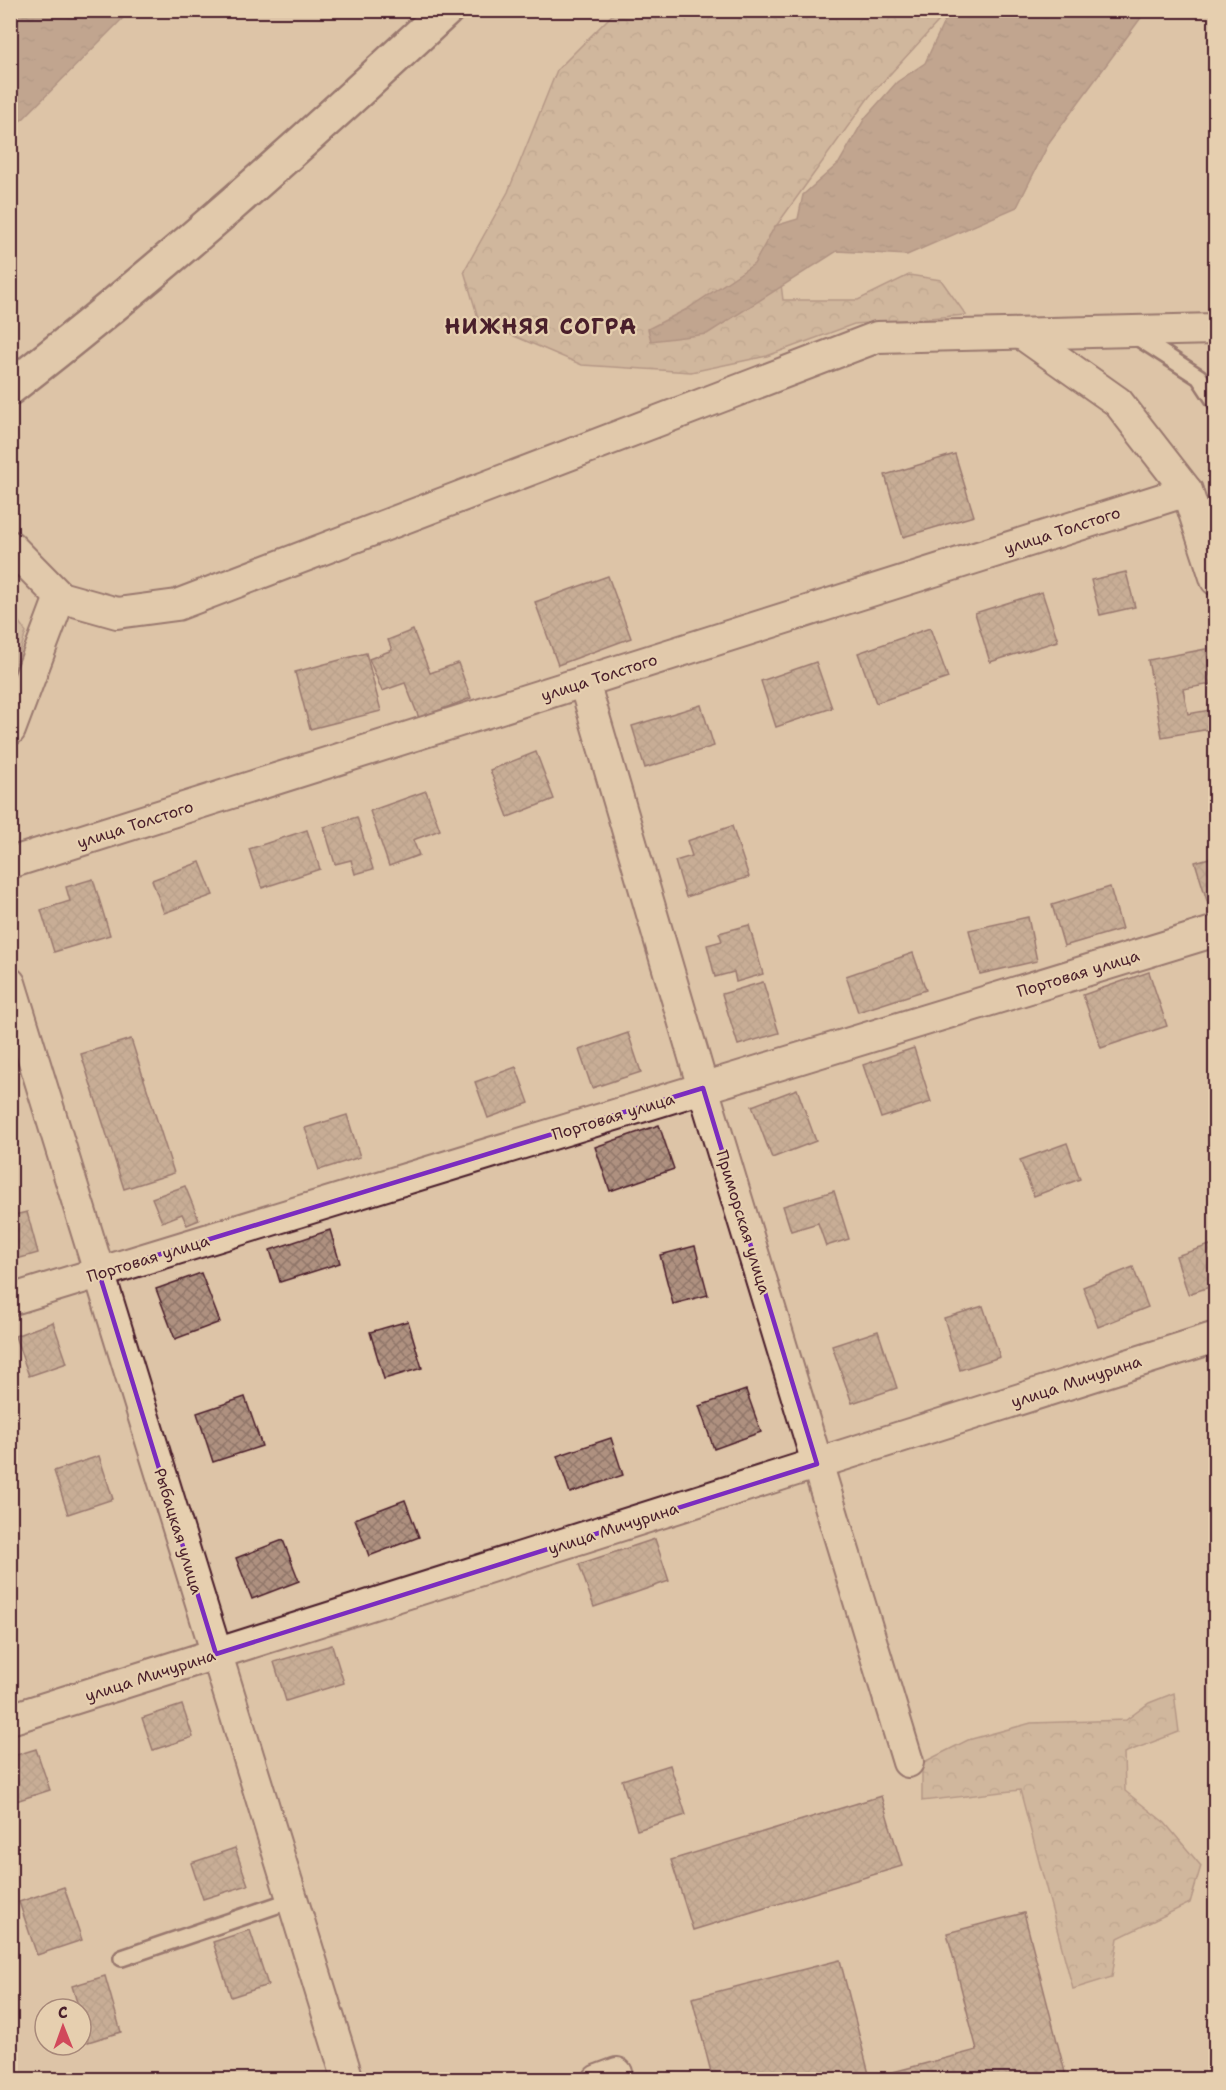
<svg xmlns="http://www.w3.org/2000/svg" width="1226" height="2090" font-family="'Shantell Sans',sans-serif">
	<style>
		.forest { fill: url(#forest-crowns); stroke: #86625e; stroke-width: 1.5 }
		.green { fill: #c2a690; stroke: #86625e; stroke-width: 1.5 }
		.water { fill: url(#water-ripples); stroke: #7d5856; stroke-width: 1.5 }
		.building { fill: url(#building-cross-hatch); stroke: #4a1f2b; stroke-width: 1.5 }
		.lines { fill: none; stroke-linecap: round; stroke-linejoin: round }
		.service-casing { stroke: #4a1f2b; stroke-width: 20 }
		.minor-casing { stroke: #4a1f2b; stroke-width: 34 }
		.tertiary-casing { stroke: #4a1f2b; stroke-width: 38 }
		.service { stroke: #e6cfaf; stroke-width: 15 }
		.minor { stroke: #e6cfaf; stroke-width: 30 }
		.tertiary { stroke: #e6cfaf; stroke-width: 33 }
		.marked { fill: none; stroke: #7b2cbf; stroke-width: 4.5; stroke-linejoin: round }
		.labels { text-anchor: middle; stroke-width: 4.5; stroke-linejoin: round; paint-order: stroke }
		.street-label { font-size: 16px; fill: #4a1f2b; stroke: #e6cfaf }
		.district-label { font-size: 22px; font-weight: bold; letter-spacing: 1.5px; fill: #4a1f2b; stroke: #e6cfaf }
	</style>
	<defs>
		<pattern id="forest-crowns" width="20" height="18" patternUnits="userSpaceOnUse" patternTransform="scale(1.5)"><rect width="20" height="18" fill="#c2a690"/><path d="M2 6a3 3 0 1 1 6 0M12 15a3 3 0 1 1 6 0" fill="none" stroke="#a08776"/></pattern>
		<pattern id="water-ripples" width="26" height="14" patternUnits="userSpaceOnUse" patternTransform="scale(1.5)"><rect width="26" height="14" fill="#9f7e72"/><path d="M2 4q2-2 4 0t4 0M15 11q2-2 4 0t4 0" fill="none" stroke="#84675e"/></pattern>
		<pattern id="building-cross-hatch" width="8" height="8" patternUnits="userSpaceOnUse" patternTransform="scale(1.5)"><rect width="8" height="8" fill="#af9180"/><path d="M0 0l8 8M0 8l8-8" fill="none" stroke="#907669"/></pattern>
	</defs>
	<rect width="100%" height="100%" fill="#ddc4a7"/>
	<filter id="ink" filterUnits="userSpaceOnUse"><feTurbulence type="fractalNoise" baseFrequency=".0167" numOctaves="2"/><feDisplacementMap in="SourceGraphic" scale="12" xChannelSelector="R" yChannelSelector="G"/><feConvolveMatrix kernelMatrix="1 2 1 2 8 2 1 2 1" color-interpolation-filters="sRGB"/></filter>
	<g filter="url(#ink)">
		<!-- forest -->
		<g class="forest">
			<path d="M616 11H948L869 97 774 229 783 300H858L909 275 941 280 966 315 854 324 767 356 691 372 582 365 479 321 464 271 508 192 557 70Z"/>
			<path d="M1174 1693 1179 1732 1124 1753 1125 1791 1165 1823 1201 1866 1190 1903 1118 1938 1112 1977 1073 1989 1020 1790 922 1801V1763L968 1740 1031 1723 1126 1720 1149 1703Z"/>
		</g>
		<!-- green -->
		<path class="green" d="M11 611 26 632 11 681Z"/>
		<!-- water -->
		<g class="water">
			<path d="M11 10H130V11L24 118 11 128Z"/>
			<path d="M955 11H1146L1050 141 1017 207 907 255 837 251 707 334 651 341 648 329 687 309 754 264 775 226 798 219 803 195 839 163 865 118 897 82 925 63 944 22Z"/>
		</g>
		<!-- building -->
		<g class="building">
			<path d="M955 454 974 516 903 537 885 475Z"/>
			<path d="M1126 572 1135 607 1100 615 1091 580Z"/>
			<path d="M608 576 631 638 558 665 535 602Z"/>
			<path d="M1042 592 1058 641 990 662 975 613Z"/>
			<path d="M930 628 948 678 876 703 858 653Z"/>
			<path d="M413 630 430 673 458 663 471 698 419 718 405 683 382 691 369 659 392 650 388 640Z"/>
			<path d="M1206 649 1212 684 1183 689 1188 714 1216 709V728L1162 737 1148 660Z"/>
			<path d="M366 653 381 711 310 729 295 672Z"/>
			<path d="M816 662 832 708 776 727 761 681Z"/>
			<path d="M701 705 714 746 645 768 632 726Z"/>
			<path d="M536 752 554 799 508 817 490 770Z"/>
			<path d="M426 791 440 830 413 840 419 855 389 866 370 811Z"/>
			<path d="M357 817 373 869 355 874 351 860 335 864 324 827Z"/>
			<path d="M732 826 749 877 686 897 675 861 692 856 687 841Z"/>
			<path d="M307 830 320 869 262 888 249 849Z"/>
			<path d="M1216 856V901L1208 904 1195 862Z"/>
			<path d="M200 862 213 895 164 913 152 880Z"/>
			<path d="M93 879 110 935 54 952 41 910 70 901 66 887Z"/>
			<path d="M1110 887 1122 929 1064 946 1052 905Z"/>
			<path d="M1028 917 1037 961 980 974 969 930Z"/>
			<path d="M749 925 763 974 736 982 734 972 715 977 707 945 722 941 719 933Z"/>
			<path d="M913 953 926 990 858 1012 846 976Z"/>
			<path d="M1149 972 1167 1026 1101 1048 1083 995Z"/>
			<path d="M763 982 779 1033 738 1045 722 994Z"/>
			<path d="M628 1033 641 1072 592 1088 579 1050Z"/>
			<path d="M131 1039 174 1173 124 1189 81 1054Z"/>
			<path d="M914 1048 931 1102 881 1118 863 1065Z"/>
			<path d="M516 1067 529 1103 488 1118 475 1082Z"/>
			<path d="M797 1089 816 1141 772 1158 752 1106Z"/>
			<path d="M347 1115 360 1157 319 1170 305 1128Z"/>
			<path d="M659 1125 674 1169 610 1191 595 1147Z"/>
			<path d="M1067 1143 1080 1179 1034 1196 1020 1160Z"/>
			<path d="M185 1186 199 1220 187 1225 182 1214 162 1222 152 1198Z"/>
			<path d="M834 1191 849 1239 826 1246 818 1223 791 1231 783 1206Z"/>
			<path d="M27 1212 38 1253 10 1261V1216Z"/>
			<path d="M330 1230 340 1263 280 1282 270 1250Z"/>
			<path d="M1216 1243V1285L1188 1294 1176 1256Z"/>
			<path d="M695 1246 708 1295 673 1304 660 1255Z"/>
			<path d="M1133 1267 1148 1307 1098 1327 1083 1287Z"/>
			<path d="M201 1273 220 1322 175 1339 156 1289Z"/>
			<path d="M983 1306 1000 1357 960 1370 944 1318Z"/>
			<path d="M408 1321 422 1368 384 1379 370 1332Z"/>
			<path d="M53 1322 67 1363 29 1376 15 1336Z"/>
			<path d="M878 1331 897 1388 852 1403 832 1346Z"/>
			<path d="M746 1390 761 1432 714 1449 699 1406Z"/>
			<path d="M245 1397 262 1446 213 1462 197 1413Z"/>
			<path d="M611 1438 623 1475 570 1493 557 1456Z"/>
			<path d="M99 1456 113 1499 68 1514 54 1471Z"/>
			<path d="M405 1500 419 1537 369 1556 355 1519Z"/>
			<path d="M655 1539 669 1581 594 1607 579 1564Z"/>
			<path d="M283 1540 299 1581 252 1599 236 1558Z"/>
			<path d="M332 1645 344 1683 286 1701 274 1662Z"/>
			<path d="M182 1705 193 1737 153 1750 142 1718Z"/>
			<path d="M36 1749 50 1790 10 1803V1757Z"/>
			<path d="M670 1765 686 1815 637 1830 622 1780Z"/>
			<path d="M881 1796 902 1866 693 1930 671 1860Z"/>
			<path d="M235 1848 248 1885 203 1899 191 1863Z"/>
			<path d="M64 1887 82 1940 37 1955 19 1902Z"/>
			<path d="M1024 1913 1067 2080H713L692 1998 840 1960 870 2078 977 2050 947 1933Z"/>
			<path d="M250 1930 268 1985 231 1997 213 1942Z"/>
			<path d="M105 1976 121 2032 88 2042 81 2016V2009H79L72 1986Z"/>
		</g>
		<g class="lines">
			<defs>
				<g id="service">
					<path d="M1134 335 1199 377 1216 403"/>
					<path d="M1208 536 1216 501"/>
					<path d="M122 1958 292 1900"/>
				</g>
				<g id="minor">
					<path d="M1022 334 1118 402 1187 491 1216 580"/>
					<path d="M10 546 60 597 117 613 177 605 877 337 1216 329"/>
					<path d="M584 682 703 1088 908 1762"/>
					<path d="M10 730 60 597"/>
					<path d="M10 863 1187 491"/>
					<path d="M10 983 348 2080"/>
					<path d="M10 1300 1216 931"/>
					<path d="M10 1719 1216 1337"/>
					<path d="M598 2080 617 2073"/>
				</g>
				<path id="tertiary" d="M10 388C162 270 305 142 446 10"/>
			</defs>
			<!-- service casing -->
			<use href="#service" class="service-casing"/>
			<!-- minor casing -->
			<use href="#minor" class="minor-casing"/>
			<!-- tertiary casing -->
			<use href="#tertiary" class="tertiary-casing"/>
			<!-- service -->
			<use href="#service" class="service"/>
			<!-- minor -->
			<use href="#minor" class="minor"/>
			<!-- tertiary -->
			<use href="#tertiary" class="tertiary"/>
		</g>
	</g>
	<!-- marked area -->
	<path d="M0 0H1226V2090H0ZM703 1088 817 1464 216 1654 99 1273Z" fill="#ddc4a7" fill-opacity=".55" fill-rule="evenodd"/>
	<path class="marked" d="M703 1088 817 1464 216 1654 99 1273Z"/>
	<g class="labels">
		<!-- street labels -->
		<g class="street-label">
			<text transform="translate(1062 530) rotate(-18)" y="6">улица Толстого</text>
			<text transform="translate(599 677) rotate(-18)" y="6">улица Толстого</text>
			<text transform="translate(135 824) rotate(-18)" y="6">улица Толстого</text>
			<text transform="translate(1078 973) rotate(-17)" y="6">Портовая улица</text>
			<text transform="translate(613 1116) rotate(-17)" y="6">Портовая улица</text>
			<text transform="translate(744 1222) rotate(73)" y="6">Приморская улица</text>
			<text transform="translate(148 1258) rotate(-17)" y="6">Портовая улица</text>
			<text transform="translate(1076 1381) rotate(-18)" y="6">улица Мичурина</text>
			<text transform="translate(613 1528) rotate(-18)" y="6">улица Мичурина</text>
			<text transform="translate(179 1531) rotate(73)" y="6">Рыбацкая улица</text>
			<text transform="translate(150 1675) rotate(-18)" y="6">улица Мичурина</text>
		</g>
		<!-- district labels -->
		<g class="district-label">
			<text x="541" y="334">НИЖНЯЯ СОГРА</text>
		</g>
	</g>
	<!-- margin -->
	<rect width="1226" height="2090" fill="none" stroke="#e6cfaf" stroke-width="36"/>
	<rect x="18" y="18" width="1190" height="2054" fill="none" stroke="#4a1f2b" stroke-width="2" filter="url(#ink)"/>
	<!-- north arrow -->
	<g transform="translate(63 2027) rotate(359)"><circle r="28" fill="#e6cfaf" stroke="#a8897a" stroke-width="1.5"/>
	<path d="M0-4.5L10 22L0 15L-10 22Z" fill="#d1495b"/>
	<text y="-9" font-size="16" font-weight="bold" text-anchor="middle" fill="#4a1f2b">С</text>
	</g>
</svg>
